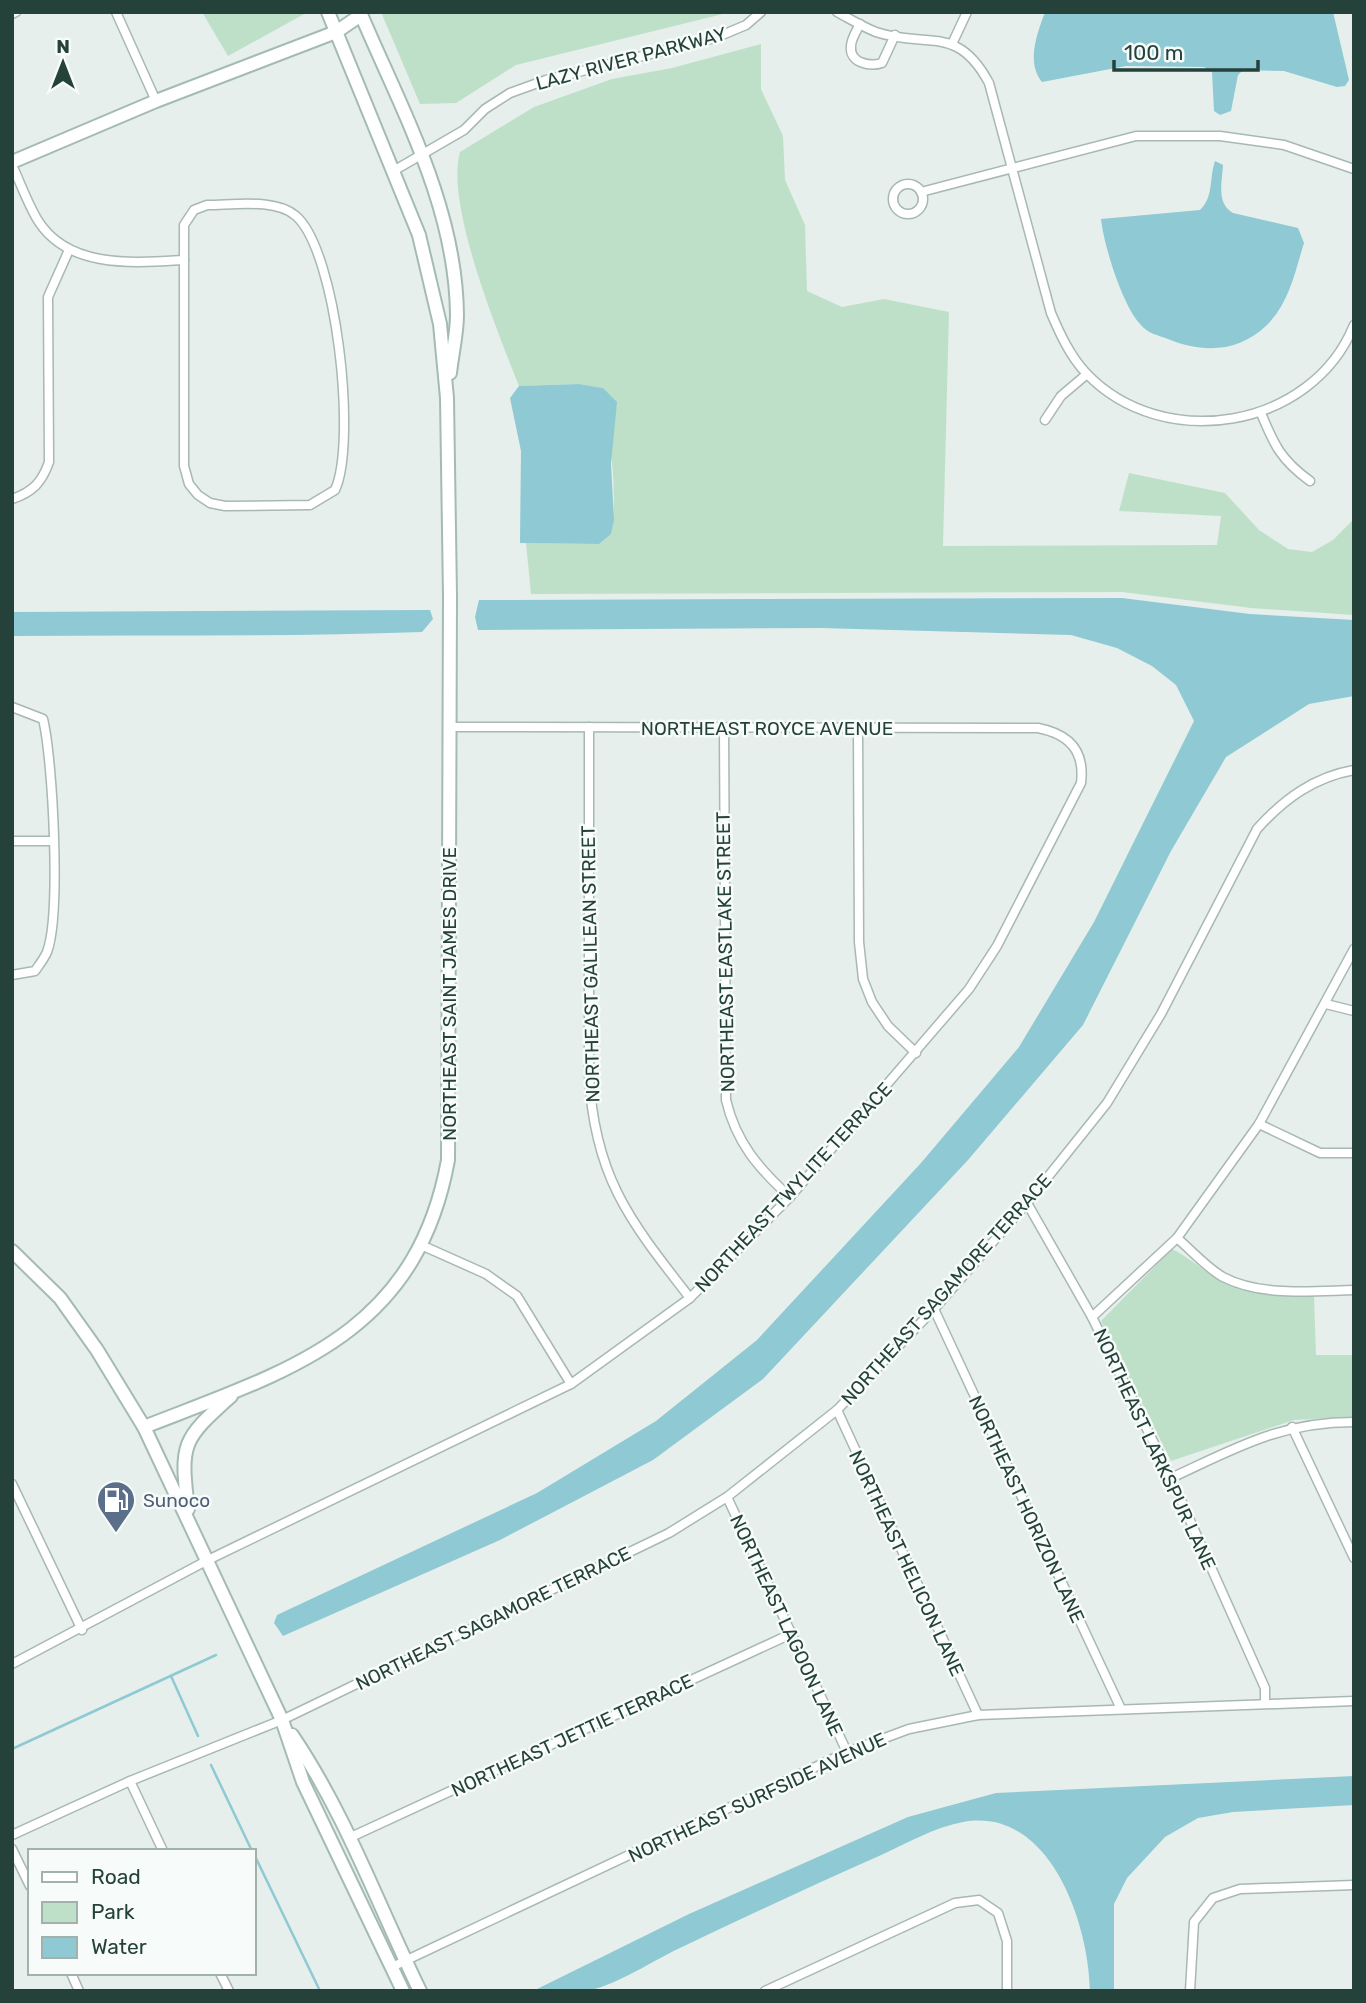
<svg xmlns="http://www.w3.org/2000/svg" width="1366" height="2003" font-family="Rubik,sans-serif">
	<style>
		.green { fill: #bfe0c8 }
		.water { fill: #8ec9d4 }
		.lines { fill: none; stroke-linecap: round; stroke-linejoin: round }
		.stream { stroke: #8ec9d4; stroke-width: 2.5 }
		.street-casing { stroke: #a8b8b2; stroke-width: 11 }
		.secondary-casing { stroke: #a4bbb3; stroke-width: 16 }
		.street { stroke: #fff; stroke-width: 8 }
		.secondary { stroke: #fff; stroke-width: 12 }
		.labels { text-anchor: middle; stroke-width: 5; stroke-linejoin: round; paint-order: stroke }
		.street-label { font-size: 19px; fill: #24423a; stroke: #f7fbf9 }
		.service-label { font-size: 19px; fill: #4e5e75; stroke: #f7fbf9; text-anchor: start }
	</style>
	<rect width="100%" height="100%" fill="#e6efeb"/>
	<!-- green -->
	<g class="green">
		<path d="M202 12H305L306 13 228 56Z"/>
		<path d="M381 12H731L516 65 456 103 420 104Z"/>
		<path d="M761 44V89L783 136 785 180 805 225 807 291 842 307 884 299 949 312 943 546 1217 545 1221 516 1119 511 1129 473 1225 493 1259 530 1288 549 1312 552 1333 540 1354 519V615L1251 608 1122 592 531 594 526 543 599 544 611 534C619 487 608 435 603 388L579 384 519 386C498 333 445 204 460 152L534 107 612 79 672 68Z"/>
		<path d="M1172 1249C1194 1260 1209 1276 1227 1285 1253 1297 1286 1296 1314 1296L1316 1355H1354V1417L1294 1420 1171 1461 1101 1321Z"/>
	</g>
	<!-- water -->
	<g class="water">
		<path d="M1045 12H1333L1349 80 1345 86 1337 87 1284 71 1243 70 1238 75 1231 111 1220 115 1214 111 1212 72 1204 67 1126 66 1042 82C1026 62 1037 34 1045 12Z"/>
		<path d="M1215 161 1223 165C1222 183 1216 203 1233 213L1298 228 1304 243C1295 272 1289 303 1267 325 1238 353 1202 353 1168 339 1157 335 1147 333 1140 324 1122 304 1104 246 1101 219L1200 210C1214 197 1209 178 1215 161Z"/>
		<path d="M579 384 603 388 617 402 611 464 614 520 611 534 599 544 520 543 521 451 510 398 519 386Z"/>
		<path d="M1122 598 1250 614 1354 620V696L1309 704 1226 757 1171 851 1083 1025 968 1160 763 1379 653 1460 500 1540 283 1636 274 1623 277 1615 537 1493 656 1421 757 1340 921 1163 1019 1047 1094 922 1194 721 1176 685 1152 666 1117 648 1071 635 821 628 478 630 475 617 479 600Z"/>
		<path d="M430 610 433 619 422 632C286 637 149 635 12 636V612Z"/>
		<path d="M1354 1776V1805L1233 1812 1198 1818 1165 1837 1127 1878 1114 1904V1991H1090C1089 1924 1050 1806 963 1822 934 1827 906 1844 879 1856 813 1885 747 1916 682 1947 654 1960 620 1983 591 1990 574 1995 550 1991 533 1991L689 1914 908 1817 996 1793Z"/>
	</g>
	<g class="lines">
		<!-- stream -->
		<g class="stream">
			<path d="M171 1676 198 1736"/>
			<path d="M12 1749 216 1655"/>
			<path d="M211 1765 252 1851"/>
			<path d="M254 1854 320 1991"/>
		</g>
		<defs>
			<g id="street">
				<path d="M116 12 156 101"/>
				<path d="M837 12C850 19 863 27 876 32 926 49 957 23 989 83L1051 313C1060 334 1070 356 1086 373 1163 454 1312 429 1354 325"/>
				<path d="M12 14 16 12"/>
				<path d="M860 24C857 30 851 39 851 46 849 63 870 67 882 63L895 35"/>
				<path d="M952 44 967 12"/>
				<path d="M12 165C20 182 27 202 37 219 67 269 133 263 184 260"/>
				<path d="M395 170 464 130 485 109 510 93 546 80 715 38 746 25 761 12"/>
				<circle cx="908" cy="199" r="15"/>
				<path d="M921 192 1136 136H1220L1284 145 1354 169"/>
				<path d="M207 205C233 205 276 198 296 216 337 252 357 443 335 490L310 505 225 506 210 503 198 495 189 484 184 466V225L194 210Z"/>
				<path d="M1261 413C1274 445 1281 460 1310 481"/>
				<path d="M1045 420 1061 396 1087 374"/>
				<path d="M12 499C33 492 42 482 49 462L48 297 69 250"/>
				<path d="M12 707 43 719C53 760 61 915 47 952 44 959 39 965 35 971L12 975"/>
				<path d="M589 727V1074C594 1177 630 1221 690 1298"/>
				<path d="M724 727 726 1100C736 1142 758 1168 790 1197"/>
				<path d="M858 728 859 942 863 979 872 1002 888 1026 916 1053"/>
				<path d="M12 841H53"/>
				<path d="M1326 1004 1354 1011"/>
				<path d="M1259 1124 1320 1153H1354"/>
				<path d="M1027 1203 1092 1317 1171 1478 1265 1688V1703"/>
				<path d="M1177 1238C1191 1250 1207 1268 1223 1277 1261 1297 1313 1291 1354 1290"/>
				<path d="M421 1245 486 1274 517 1296 571 1384"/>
				<path d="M934 1309 1121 1709"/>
				<path d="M1092 1317 1177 1238 1259 1124 1354 949"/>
				<path d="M837 1410 978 1715"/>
				<path d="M1292 1427 1354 1558"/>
				<path d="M1171 1478C1236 1448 1280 1422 1354 1422"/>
				<path d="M12 1484 82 1630"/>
				<path d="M727 1497 847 1752"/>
				<path d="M12 1664 208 1560 571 1384 690 1298 790 1197 969 989 997 946 1081 783C1085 751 1069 734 1038 728L450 727"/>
				<path d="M130 1781 163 1851"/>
				<path d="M12 1835 130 1781 282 1720 669 1533 727 1497 837 1410 934 1309 1027 1203 1107 1103 1161 1014 1257 829C1284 799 1314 777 1354 770"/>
				<path d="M351 1837 793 1633"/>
				<path d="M12 1849 30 1886"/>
				<path d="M392 1967 847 1752 909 1729 978 1715 1354 1701"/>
				<path d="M71 1973 79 1991"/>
				<path d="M220 1973 229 1991"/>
				<path d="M765 1991 955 1903 979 1900 998 1913 1007 1941V1991"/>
				<path d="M1190 1991 1194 1922 1213 1898 1240 1889 1354 1885"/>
			</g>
			<g id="secondary">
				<path d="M360 12C401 109 456 206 457 315 457 334 452 354 450 373"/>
				<path d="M12 162 156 101 336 32 361 15"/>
				<path d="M12 1251 60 1298 97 1350 144 1427 282 1720 303 1782 403 1991"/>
				<path d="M144 1427C290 1370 416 1335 448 1160L450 596 447 398 440 324 419 235 328 12"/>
				<path d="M188 1509C180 1443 182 1440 231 1396"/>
				<path d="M292 1735C346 1815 378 1905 420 1991"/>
			</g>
		</defs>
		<!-- street casing -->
		<use href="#street" class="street-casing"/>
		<!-- secondary casing -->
		<use href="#secondary" class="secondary-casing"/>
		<!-- street -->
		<use href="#street" class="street"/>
		<!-- secondary -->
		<use href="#secondary" class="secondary"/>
	</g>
	<!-- icons -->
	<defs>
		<symbol id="fuel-pin" viewBox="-11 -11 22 30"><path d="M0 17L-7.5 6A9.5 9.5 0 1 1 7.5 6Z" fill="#5c6f8a" stroke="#f7fbf9"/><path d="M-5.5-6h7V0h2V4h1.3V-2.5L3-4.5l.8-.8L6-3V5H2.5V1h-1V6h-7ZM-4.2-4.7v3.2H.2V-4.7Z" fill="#fff"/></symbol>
	</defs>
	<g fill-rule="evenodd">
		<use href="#fuel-pin" x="94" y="1478" width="44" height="60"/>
	</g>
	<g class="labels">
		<!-- street labels -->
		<g class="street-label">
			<text transform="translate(631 58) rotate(-15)" y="7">LAZY RIVER PARKWAY</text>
			<text x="767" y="735">NORTHEAST ROYCE AVENUE</text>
			<text transform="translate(725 952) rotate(-91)" y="7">NORTHEAST EASTLAKE STREET</text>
			<text transform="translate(590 964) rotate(-91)" y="7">NORTHEAST GALILEAN STREET</text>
			<text transform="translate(449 994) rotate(-90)" y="7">NORTHEAST SAINT JAMES DRIVE</text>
			<text transform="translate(793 1187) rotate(-47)" y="7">NORTHEAST TWYLITE TERRACE</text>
			<text transform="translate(946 1289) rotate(-48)" y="7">NORTHEAST SAGAMORE TERRACE</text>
			<text transform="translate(1155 1449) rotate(65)" y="7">NORTHEAST LARKSPUR LANE</text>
			<text transform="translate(1027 1509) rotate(65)" y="7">NORTHEAST HORIZON LANE</text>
			<text transform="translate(907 1563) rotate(65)" y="7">NORTHEAST HELICON LANE</text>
			<text transform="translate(493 1618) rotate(-26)" y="7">NORTHEAST SAGAMORE TERRACE</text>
			<text transform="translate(787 1625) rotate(65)" y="7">NORTHEAST LAGOON LANE</text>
			<text transform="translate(572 1735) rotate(-25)" y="7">NORTHEAST JETTIE TERRACE</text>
			<text transform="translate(757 1797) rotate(-25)" y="7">NORTHEAST SURFSIDE AVENUE</text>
		</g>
		<!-- service labels -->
		<g class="service-label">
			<text x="143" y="1507">Sunoco</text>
		</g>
	</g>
	<!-- border -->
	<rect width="1366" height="2003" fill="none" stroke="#24423a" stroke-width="28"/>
	<!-- legend -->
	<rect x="28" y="1849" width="228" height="126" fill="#f7fbf9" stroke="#a3b1ad" stroke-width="2"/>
	<rect x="42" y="1872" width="35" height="10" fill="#ffffff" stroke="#a3b1ad" stroke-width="2"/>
	<text x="91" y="1884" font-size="21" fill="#24423a">Road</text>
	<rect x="42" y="1902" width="35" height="21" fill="#bfe0c8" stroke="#a3b1ad" stroke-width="2"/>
	<text x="91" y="1919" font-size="21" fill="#24423a">Park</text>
	<rect x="42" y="1937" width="35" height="21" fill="#8ec9d4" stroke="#a3b1ad" stroke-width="2"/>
	<text x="91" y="1954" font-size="21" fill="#24423a">Water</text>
	<!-- north arrow -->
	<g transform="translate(63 63)" stroke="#f7fbf9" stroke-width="5" paint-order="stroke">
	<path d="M0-5L12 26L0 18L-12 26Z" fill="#24423a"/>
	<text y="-10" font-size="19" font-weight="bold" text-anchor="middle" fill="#24423a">N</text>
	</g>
	<!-- scale -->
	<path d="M1114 60v10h144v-10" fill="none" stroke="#24423a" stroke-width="3.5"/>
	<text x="1124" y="60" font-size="21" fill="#24423a" stroke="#f7fbf9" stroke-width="5" paint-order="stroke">100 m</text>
</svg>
